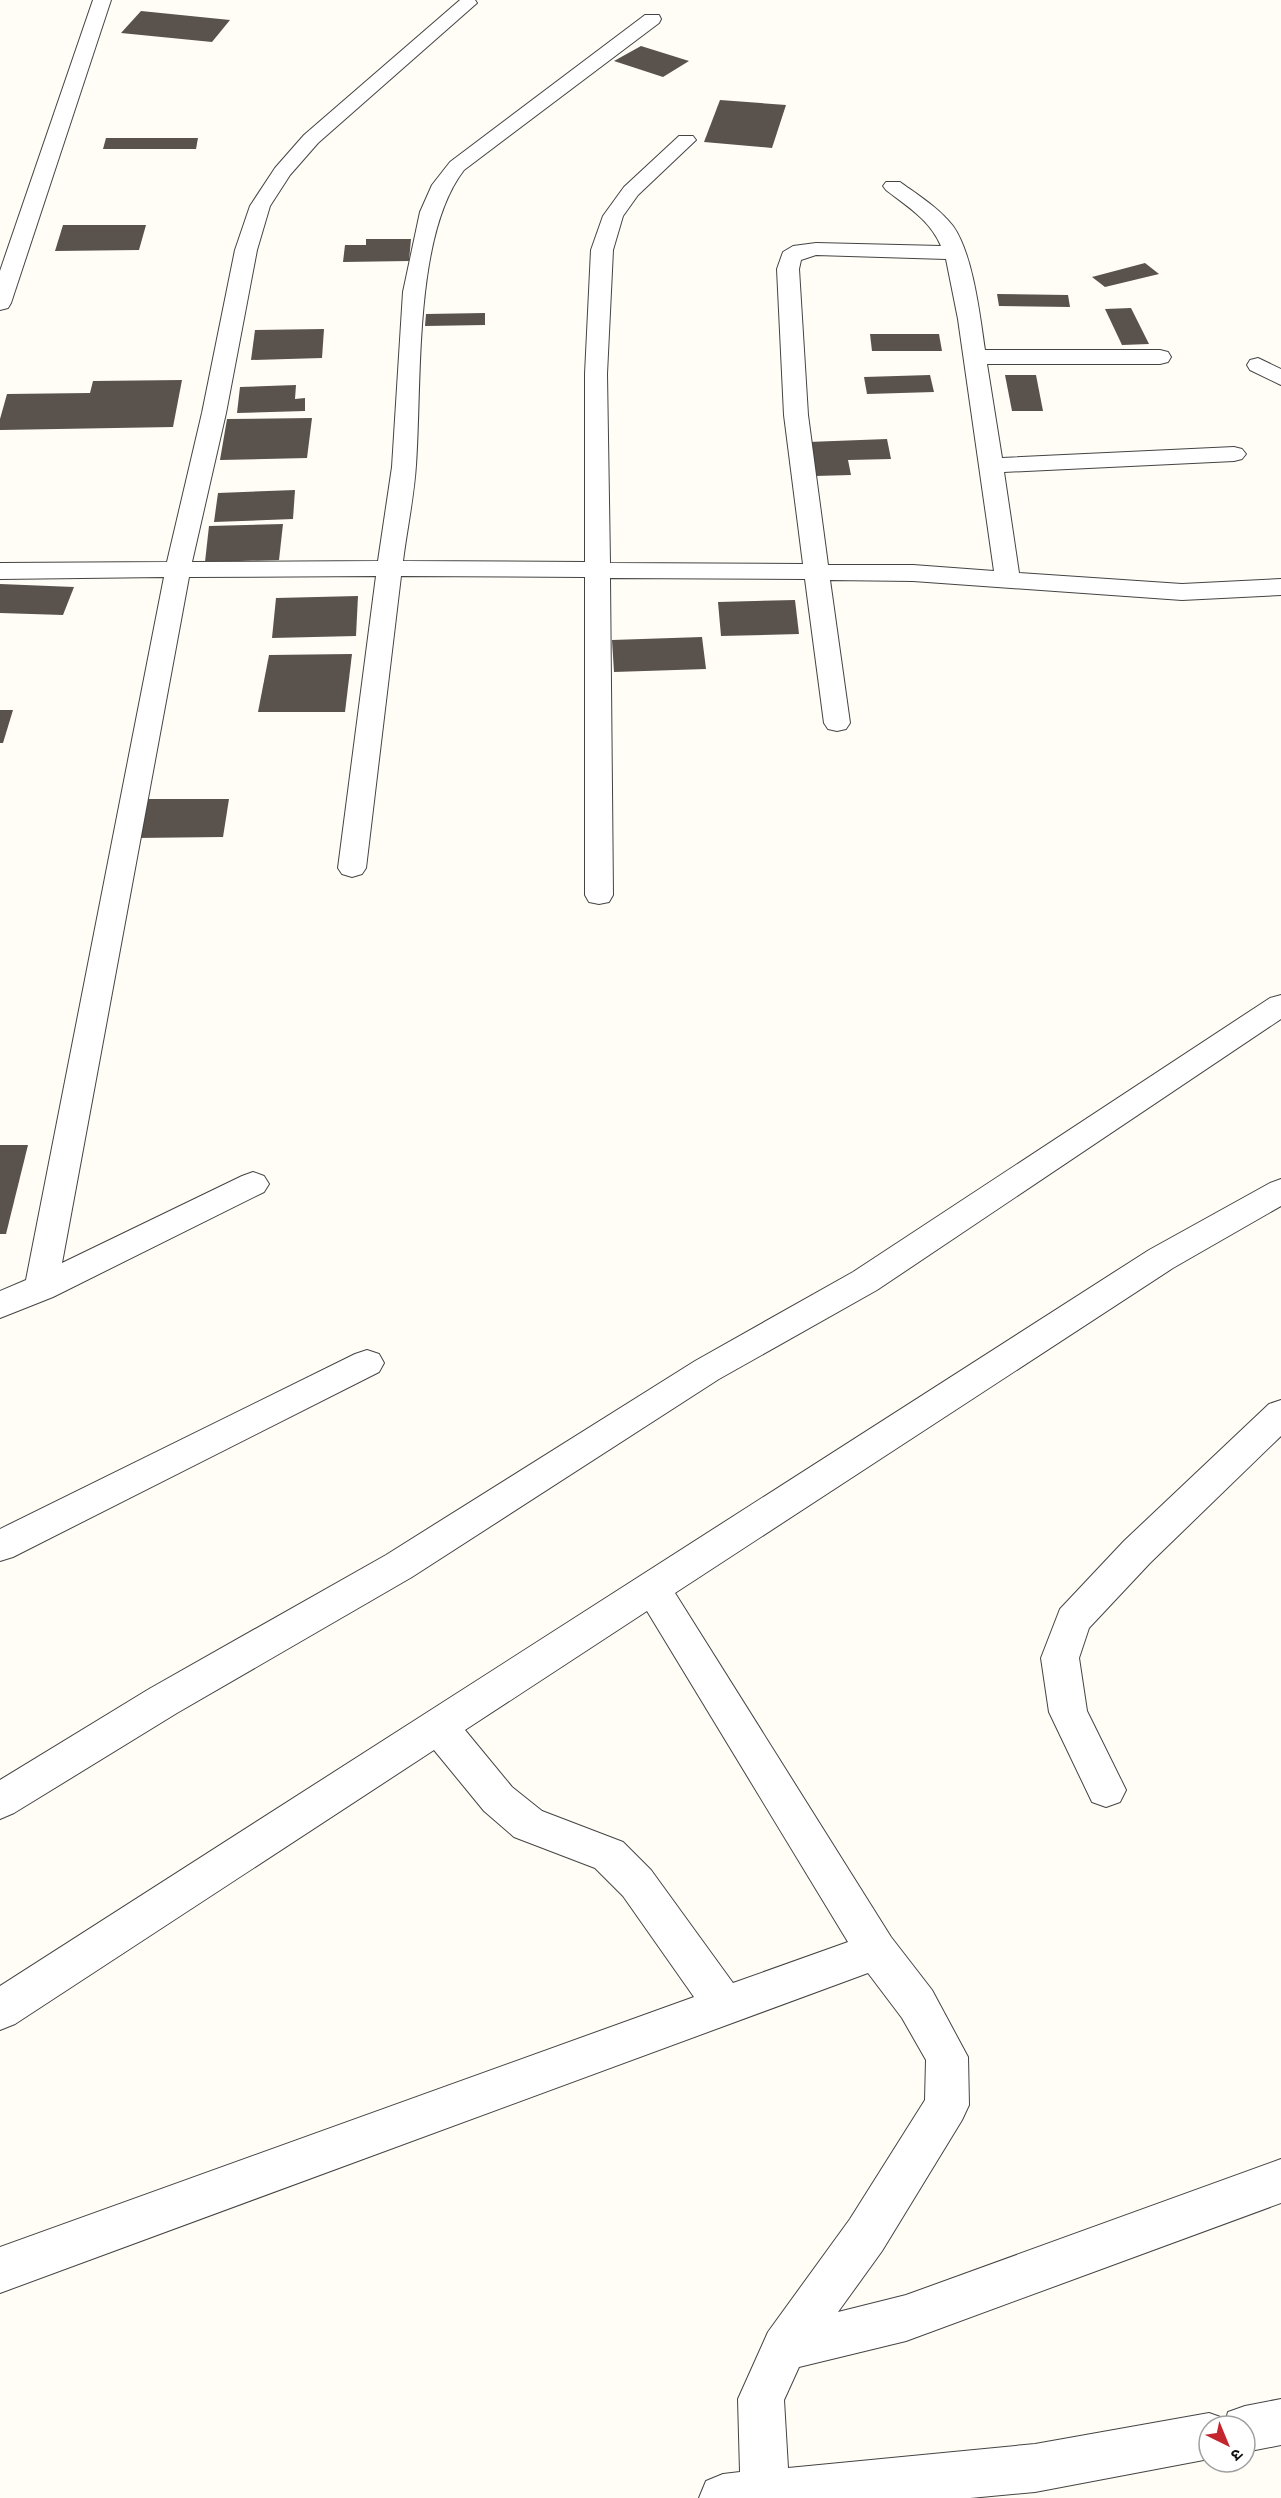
<svg xmlns="http://www.w3.org/2000/svg" width="1281" height="2498" font-family="'Crimson Pro','Noto Sans Devanagari',serif">
	<style>
		.building { fill: #5a524d }
		.lines { fill: none; stroke-linecap: round; stroke-linejoin: round }
		.minor-casing { stroke: #444; stroke-width: 2 }
		.minor { fill: #fff; fill-rule: evenodd }
	</style>
	<rect width="100%" height="100%" fill="#fffdf5"/>
	<!-- building -->
	<g class="building">
		<path d="M141 11 230 20 212 42 121 33Z"/>
		<path d="M641 46 689 61 663 77 614 61Z"/>
		<path d="M720 100 786 105 772 148 704 142Z"/>
		<path d="M106 138H198L196 149H103Z"/>
		<path d="M63 225H146L139 250 55 251Z"/>
		<path d="M366 239H411L409 261 343 262 345 245H366Z"/>
		<path d="M1145 263 1159 274 1105 287 1092 277Z"/>
		<path d="M997 294 1068 295 1070 307 999 306Z"/>
		<path d="M1131 308 1149 344 1122 345 1105 309Z"/>
		<path d="M485 313V325L425 326 426 314Z"/>
		<path d="M324 329 322 358 251 360 255 330Z"/>
		<path d="M870 334H939L942 351H872Z"/>
		<path d="M930 375 934 392 867 394 864 377Z"/>
		<path d="M1005 375H1036L1043 411H1012Z"/>
		<path d="M182 380 173 427 0 430V419L7 394 90 393 93 381Z"/>
		<path d="M296 385 295 399 305 398V411L237 413 240 387Z"/>
		<path d="M312 418 307 458 220 460 227 419Z"/>
		<path d="M887 439 891 459 848 460 851 475 815 476 808 442Z"/>
		<path d="M295 490 293 519 214 522 218 493Z"/>
		<path d="M283 524 279 560 205 562 209 526Z"/>
		<path d="M0 584 74 587 63 615 0 613Z"/>
		<path d="M358 596 356 636 272 638 276 598Z"/>
		<path d="M795 600 799 634 721 636 718 602Z"/>
		<path d="M702 637 706 669 614 672 612 640Z"/>
		<path d="M352 654 345 712H258L269 655Z"/>
		<path d="M0 710H13L3 743H0Z"/>
		<path d="M144 799H229L223 837 136 838Z"/>
		<path d="M0 1145H28L6 1234H0Z"/>
	</g>
	<g class="lines">
		<defs>
			<g id="minor">
				<path d="M93 0H111L11 303 8 308 0 310V271Z"/>
				<path d="M460 0H475L477 3 318 143 290 175 270 206 257 250 226 413 192 562 378 561 392 467 403 292 420 212 432 185 450 162 645 15H659L661 19 659 23 464 170C413 236 422 382 416 465 414 497 407 529 403 561L585 562V374L591 250 603 216 624 187 679 136H693L696 140 638 195 623 216 613 250 607 374 610 563 803 564 784 415 777 269 783 252 793 246 816 243 941 246C930 220 908 207 886 190L883 186 886 182H900C918 195 939 208 953 226 973 254 980 316 985 350H1160L1168 352 1171 357 1168 362 1160 364H987L1002 458 1234 447 1242 449 1246 454 1242 459 1234 461 1004 472 1019 573 1182 584 1281 579V595L1182 600 913 581 830 580 850 723 846 729 837 731 828 729 824 723 805 579 610 578 613 895 609 902 599 904 589 902 585 895V577L401 576 366 868 362 874 352 877 342 874 338 868 376 576 189 577 62 1263 242 1176 253 1172 264 1176 269 1184 264 1192 53 1297 0 1318V1291L26 1280 164 577 0 579V563L167 562 202 413 235 250 250 206 275 168 304 135ZM816 255 946 259 958 319 994 571 913 565H828L808 415 799 269 801 260Z"/>
				<path d="M1258 358 1281 369V385L1250 370 1247 365 1250 360Z"/>
				<path d="M1281 995V1019L877 1290 719 1379 412 1577 177 1713 14 1813 0 1819V1780L149 1689 386 1555 695 1361 853 1272 1270 998Z"/>
				<path d="M1281 1179V1206L1173 1268 675 1593 891 1937 932 1990 968 2057 969 2105 962 2120 882 2251 838 2312 906 2295 1281 2159V2203L906 2341 799 2367 784 2400 788 2468 1035 2444 1209 2413 1226 2419 1228 2412 1245 2406 1281 2399V2445L1245 2452V2426H1209V2459L1035 2492 970 2498H699L706 2481 723 2474 740 2472 738 2399 768 2332 850 2219 925 2100 926 2060 902 2018 868 1973 0 2293V2247L694 1997 623 1896 595 1868 514 1837 484 1811 434 1750 15 2024 0 2030V1986L1149 1250 1270 1183ZM647 1611 848 1942 733 1983 651 1870 623 1842 542 1811 512 1787 465 1730Z"/>
				<path d="M367 1350 379 1354 384 1363 379 1372 13 1557 0 1561V1529L355 1354Z"/>
				<path d="M1281 1400V1436L1150 1563 1089 1628 1079 1658 1087 1711 1126 1790 1120 1802 1106 1807 1092 1802 1049 1712 1041 1658 1060 1609 1124 1541 1269 1404Z"/>
			</g>
		</defs>
		<!-- minor casing -->
		<use href="#minor" class="minor-casing"/>
		<!-- minor -->
		<use href="#minor" class="minor"/>
	</g>
	<!-- north arrow -->
	<g transform="translate(1227 2444) rotate(137)"><circle r="28" fill="#ffffff" stroke="#a0a0a0" stroke-width="1.5"/>
	<path d="M0-4.5L10 22L0 15L-10 22Z" fill="#c4262e"/>
	<text y="-9" font-size="16" font-weight="bold" text-anchor="middle" fill="#111111">उ</text>
	</g>
</svg>
